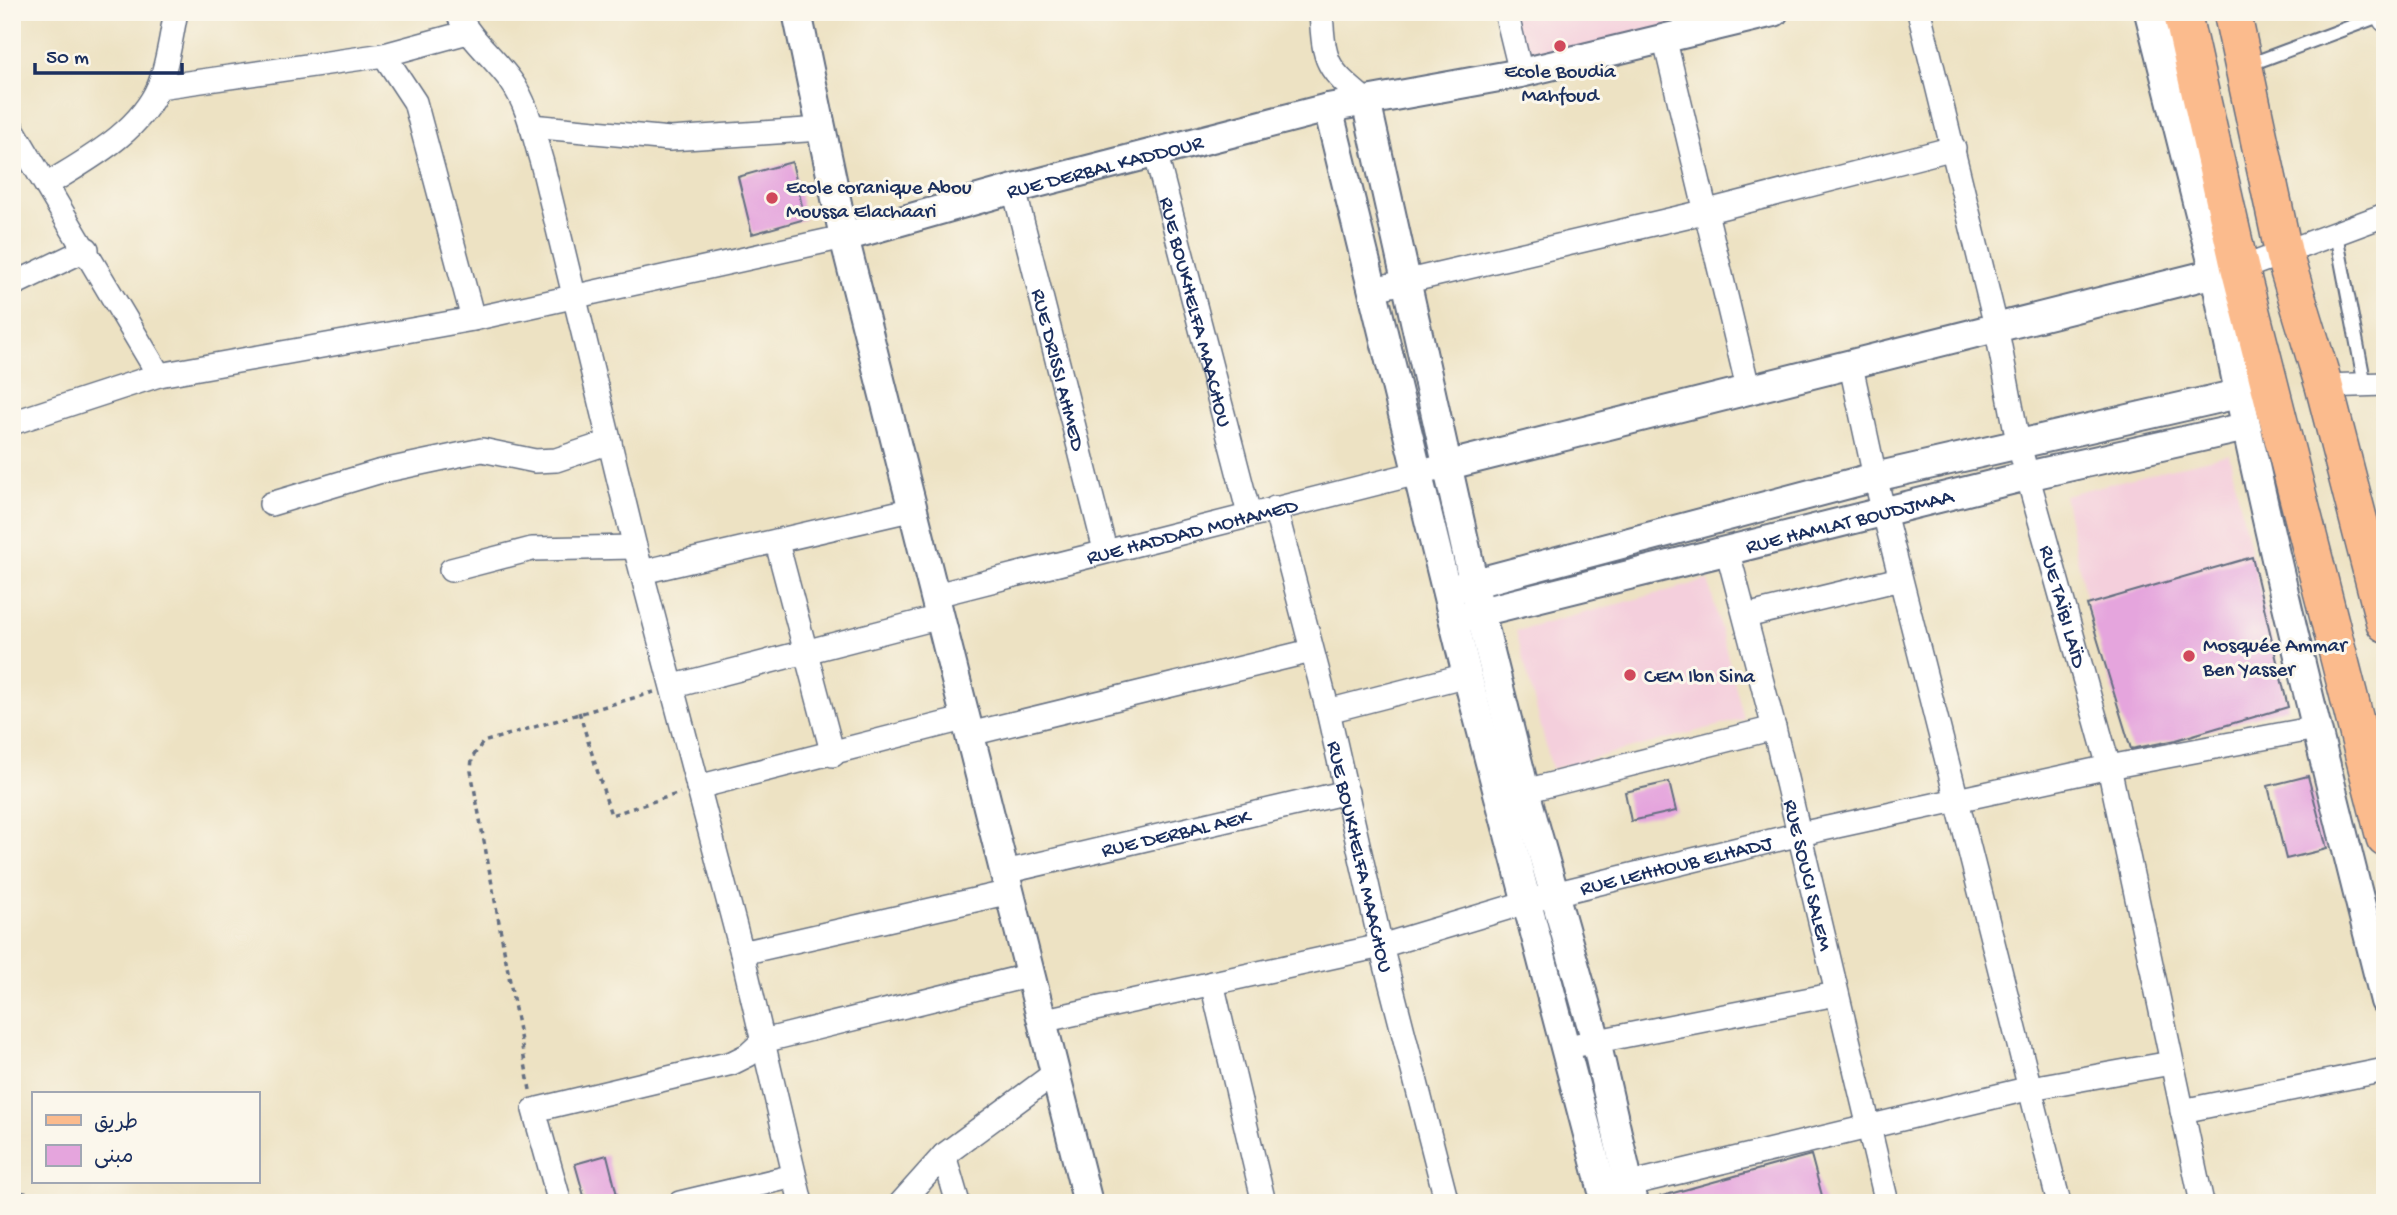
<svg xmlns="http://www.w3.org/2000/svg" width="2397" height="1215" font-family="'Gochi Hand','Playpen Sans Arabic',sans-serif">
	<style>
		.built { fill: #f4cfdc }
		.building { fill: #e5a5dd }
		.lines { fill: none; stroke-linecap: round; stroke-linejoin: round }
		.service-casing { stroke: #646e81; stroke-width: 16 }
		.minor-casing { stroke: #646e81; stroke-width: 26 }
		.tertiary-casing { stroke: #646e81; stroke-width: 32 }
		.primary-casing { stroke: #646e81; stroke-width: 40 }
		.path { stroke: #646e81; stroke-width: 3.5; stroke-dasharray: 5 5; stroke-linecap: butt }
		.service { stroke: #fff; stroke-width: 12 }
		.minor { stroke: #fff; stroke-width: 23 }
		.tertiary { stroke: #fff; stroke-width: 28 }
		.primary { stroke: #fbbb8d; stroke-width: 37 }
		.poi-dot { fill: #d1495b; stroke: #fbf7ec; stroke-width: 2.5 }
		.labels { text-anchor: middle; stroke-width: 6; stroke-linejoin: round; paint-order: stroke }
		.poi-label { font-size: 21px; fill: #1b2f5e; stroke: #fbf7ec; text-anchor: start }
		.street-label { font-size: 21px; fill: #1b2f5e; stroke: #fbf7ec }
	</style>
	<rect width="100%" height="100%" fill="#fbf7ec"/>
	<filter id="ink" filterUnits="userSpaceOnUse"><feTurbulence type="fractalNoise" baseFrequency=".0143" numOctaves="2"/><feDisplacementMap in="SourceGraphic" scale="14" xChannelSelector="R" yChannelSelector="G"/><feConvolveMatrix kernelMatrix="1 2 1 2 8 2 1 2 1" color-interpolation-filters="sRGB"/></filter>
	<filter id="wash" filterUnits="userSpaceOnUse"><feTurbulence type="fractalNoise" baseFrequency=".00686" numOctaves="4" result="noise"/><feDisplacementMap in="SourceGraphic" scale="28" xChannelSelector="R" yChannelSelector="G"/><feGaussianBlur stdDeviation="1.57" result="paint"/><feColorMatrix in="noise" values="0 0 0 0 0 0 0 0 0 0 0 0 0 0 0 0 0 1.4 0 .05"/><feComposite in="paint" operator="in"/></filter>
	<g filter="url(#wash)">
		<rect width="100%" height="100%" fill="#ede2c3"/>
		<!-- built -->
		<g class="built">
			<path d="M1505 12H1691L1693 23 1519 68Z"/>
			<path d="M2229 454 2252 557 2087 605 2064 495Z"/>
			<path d="M1708 580 1744 719 1552 769 1516 631Z"/>
		</g>
		<g id="blocks">
			<!-- building -->
			<g class="building">
				<path d="M792 162 805 219 752 234 738 177Z"/>
				<path d="M2252 557 2288 707 2176 740 2131 749 2087 605Z"/>
				<path d="M2308 776 2327 849 2286 859 2268 786Z"/>
				<path d="M1669 782 1676 811 1631 821 1625 792Z"/>
				<path d="M607 1155 618 1199 586 1203 575 1164Z"/>
				<path d="M1811 1155 1824 1203H1656L1655 1198Z"/>
			</g>
		</g>
	</g>
	<g filter="url(#ink)">
		<use href="#blocks" fill-opacity="0" stroke="#646e81" stroke-width="2"/>
		<g class="lines">
			<defs>
				<g id="service">
					<path d="M2248 65 2382 15"/>
					<path d="M2336 234 2365 385"/>
				</g>
				<g id="minor">
					<path d="M457 12C470 40 494 57 511 81 528 104 534 137 542 163L635 547 742 953 801 1203"/>
					<path d="M1321 12C1324 64 1326 68 1366 101"/>
					<path d="M1506 12 1521 73"/>
					<path id="s1" d="M1919 12 1996 326 2018 442 2109 767 2202 1203"/>
					<path d="M2381 12 2385 20"/>
					<path d="M468 32 384 55 415 102 473 319"/>
					<path d="M1664 37 1749 392"/>
					<path d="M159 87 384 55"/>
					<path d="M531 126 670 139 821 129"/>
					<path d="M12 128 159 375"/>
					<path id="s2" d="M1155 151 1249 514"/>
					<path d="M48 184C88 159 140 132 159 86 168 63 171 36 176 12"/>
					<path id="s3" d="M1014 189 1105 550"/>
					<path d="M2240 269 2385 215"/>
					<path d="M12 285 87 249"/>
					<path d="M1374 289 1708 211 1954 148"/>
					<path d="M1851 366 1875 477 2059 1203"/>
					<path d="M2324 386 2385 384"/>
					<path d="M12 423 159 375 473 319 844 237"/>
					<path d="M271 504 378 472 482 450 535 461 556 460 610 442"/>
					<path id="s4" d="M1275 508 1328 711 1381 946 1447 1203"/>
					<path d="M777 543 833 755"/>
					<path id="s5" d="M1727 549 1774 728 1887 1203"/>
					<path d="M451 570 532 549 635 547"/>
					<path d="M642 572 914 509"/>
					<path id="s6" d="M936 595 1449 465"/>
					<path d="M1746 616 1900 579"/>
					<path d="M674 686 940 617"/>
					<path d="M1328 711 1467 675"/>
					<path d="M970 734 1311 651"/>
					<path d="M698 787 967 718"/>
					<path d="M1525 791 1774 728"/>
					<path id="s7" d="M1005 872 1347 792"/>
					<path d="M742 953 1010 892"/>
					<path d="M1212 983 1264 1203"/>
					<path id="s8" d="M1041 1021 1381 946 1554 894 1800 834 2109 767 2316 728"/>
					<path d="M1567 1047 1836 994"/>
					<path d="M2182 1111 2385 1070"/>
					<path d="M944 1155 958 1203"/>
					<path d="M1629 1184 2031 1088 2171 1063"/>
					<path d="M560 1203 534 1110 732 1063 748 1055 763 1041 1031 975"/>
					<path d="M680 1203 794 1176"/>
					<path d="M901 1203 944 1155 1055 1073"/>
				</g>
				<g id="tertiary">
					<path d="M797 12 844 237 1088 1203"/>
					<path d="M1366 101 1480 612 1525 791 1596 1041 1633 1203"/>
					<path d="M1328 108 1467 675 1606 1203"/>
					<path id="s9" d="M844 237 1014 189 1328 108 1521 73 1774 12"/>
					<path d="M2233 270 2215 273C2262 518 2324 759 2385 1001"/>
					<path d="M1449 465 2215 273 2149 12"/>
					<path d="M1456 588 1875 477 2238 394"/>
					<path id="s10" d="M1464 616 2027 476 2246 427"/>
				</g>
				<g id="primary">
					<path d="M2182 12 2240 269 2385 838"/>
					<path d="M2232 12 2284 255 2324 386 2385 623"/>
				</g>
			</defs>
			<!-- service casing -->
			<use href="#service" class="service-casing"/>
			<!-- minor casing -->
			<use href="#minor" class="minor-casing"/>
			<!-- tertiary casing -->
			<use href="#tertiary" class="tertiary-casing"/>
			<!-- primary casing -->
			<use href="#primary" class="primary-casing"/>
			<!-- path -->
			<g class="path">
				<path d="M579 712 611 815 680 793"/>
				<path d="M530 1090 471 771 472 758 483 742 654 692"/>
				<path d="M12 1190 65 1203"/>
			</g>
			<!-- service -->
			<use href="#service" class="service"/>
			<!-- minor -->
			<use href="#minor" class="minor"/>
			<!-- tertiary -->
			<use href="#tertiary" class="tertiary"/>
			<!-- primary -->
			<use href="#primary" class="primary"/>
		</g>
	</g>
	<!-- markers -->
	<g class="poi-dot">
		<circle cx="1560" cy="46" r="7"/>
		<circle cx="772" cy="198" r="7"/>
		<circle cx="2189" cy="656" r="7"/>
		<circle cx="1630" cy="675" r="7"/>
	</g>
	<g class="labels">
		<!-- poi labels -->
		<g class="poi-label">
			<text x="1560" y="77" text-anchor="middle">Ecole Boudia<tspan x="1560" dy="24">Mahfoud</tspan></text>
			<text x="786" y="193">Ecole coranique Abou<tspan x="786" dy="24">Moussa Elachaari</tspan></text>
			<text x="2203" y="651">Mosquée Ammar<tspan x="2203" dy="24">Ben Yasser</tspan></text>
			<text x="1644" y="682">CEM Ibn Sina</text>
		</g>
		<!-- street labels -->
		<g class="street-label">
			<text dy="7" stroke="none"><textPath href="#s9" startOffset="270">RUE DERBAL KADDOUR</textPath></text>
			<text dy="7" stroke="none"><textPath href="#s2" startOffset="166">RUE BOUKHELFA MAACHOU</textPath></text>
			<text dy="7" stroke="none"><textPath href="#s3" startOffset="186">RUE DRISSI AHMED</textPath></text>
			<text dy="7" stroke="none"><textPath href="#s10" startOffset="397">RUE HAMLAT BOUDJMAA</textPath></text>
			<text dy="7" stroke="none"><textPath href="#s6" startOffset="264">RUE HADDAD MOHAMED</textPath></text>
			<text dy="7" stroke="none"><textPath href="#s1" startOffset="612">RUE TAÏBI LAÏD</textPath></text>
			<text dy="7" stroke="none"><textPath href="#s7" startOffset="175">RUE DERBAL AEK</textPath></text>
			<text dy="7" stroke="none"><textPath href="#s4" startOffset="359">RUE BOUKHELFA MAACHOU</textPath></text>
			<text dy="7" stroke="none"><textPath href="#s8" startOffset="654">RUE LEHHOUB ELHADJ</textPath></text>
			<text dy="7" stroke="none"><textPath href="#s5" startOffset="336">RUE SOUCI SALEM</textPath></text>
		</g>
	</g>
	<!-- margin -->
	<rect width="2397" height="1215" fill="none" stroke="#fbf7ec" stroke-width="42"/>
	<!-- legend -->
	<rect x="32" y="1092" width="228" height="91" fill="#fbf7ec" stroke="#a1a7b3" stroke-width="2"/>
	<rect x="46" y="1115" width="35" height="10" fill="#fbbb8d" stroke="#a1a7b3" stroke-width="2"/>
	<text x="94" y="1128" font-size="21" fill="#1b2f5e">طريق</text>
	<rect x="46" y="1145" width="35" height="21" fill="#e5a5dd" stroke="#a1a7b3" stroke-width="2"/>
	<text x="94" y="1162" font-size="21" fill="#1b2f5e">مبنى</text>
	<!-- scale -->
	<path d="M35 63v10h147v-10" fill="none" stroke="#1b2f5e" stroke-width="3.5"/>
	<text x="46" y="63" font-size="21" fill="#1b2f5e" stroke="#fbf7ec" stroke-width="5" paint-order="stroke">50 m</text>
</svg>
